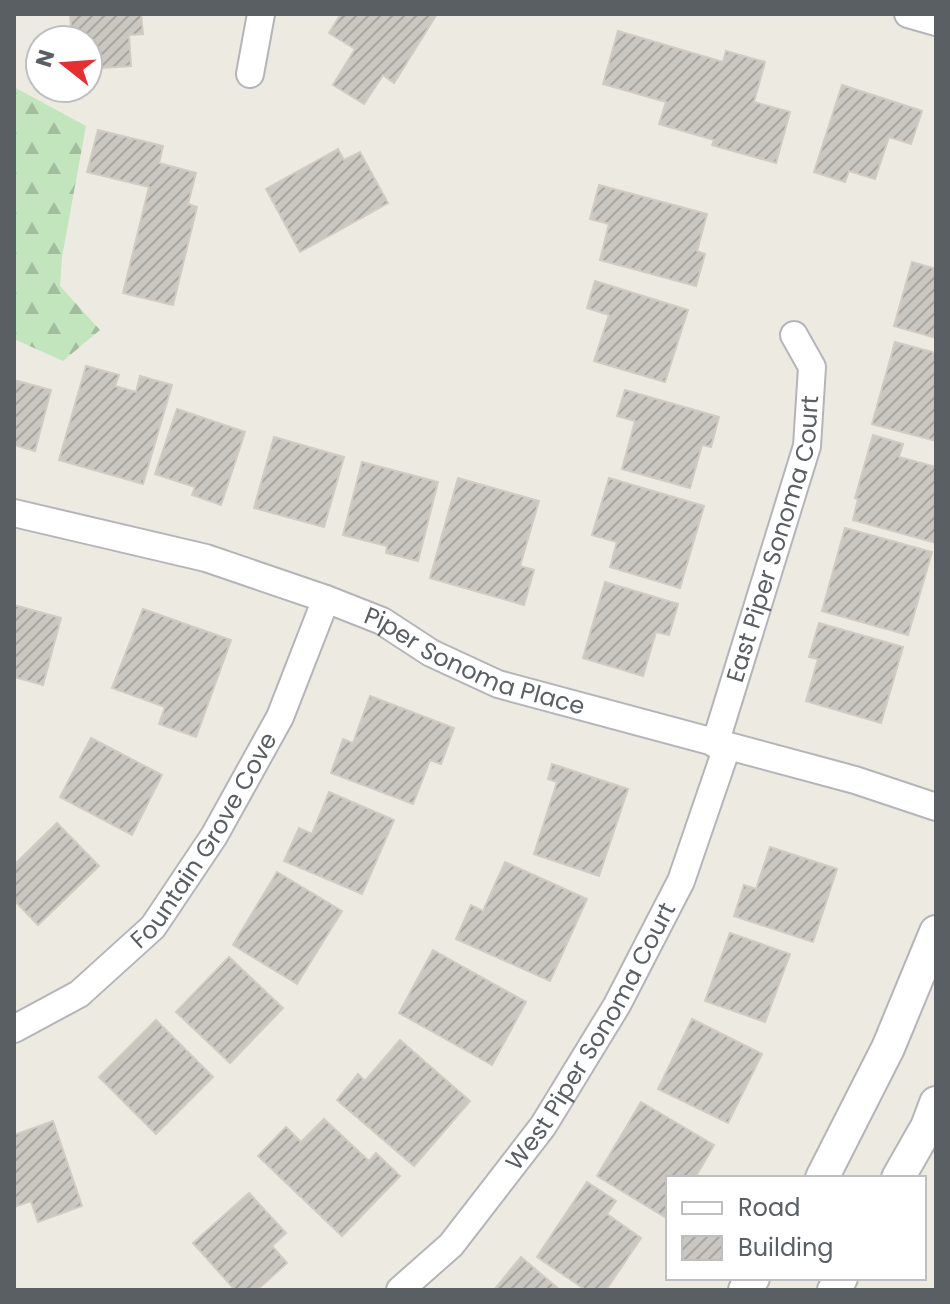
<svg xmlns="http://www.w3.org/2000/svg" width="950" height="1304" font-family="Poppins,sans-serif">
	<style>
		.forest { fill: url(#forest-firs) }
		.building { fill: url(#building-hatch); stroke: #d2cbc0; stroke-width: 2 }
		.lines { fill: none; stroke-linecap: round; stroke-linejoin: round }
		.minor-casing { stroke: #b3b5b9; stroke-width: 30 }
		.tertiary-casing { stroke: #b3b5b9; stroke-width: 36 }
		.minor { stroke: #fff; stroke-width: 26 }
		.tertiary { stroke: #fff; stroke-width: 32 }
		.labels { text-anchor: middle; stroke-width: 6; stroke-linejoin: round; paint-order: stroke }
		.street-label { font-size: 24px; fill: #5a5f63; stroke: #fff }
	</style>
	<defs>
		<pattern id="forest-firs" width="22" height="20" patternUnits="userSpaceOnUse" patternTransform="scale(2)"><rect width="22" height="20" fill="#c2e5be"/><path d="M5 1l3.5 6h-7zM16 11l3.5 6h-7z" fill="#a1bd9e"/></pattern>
		<pattern id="building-hatch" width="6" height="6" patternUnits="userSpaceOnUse" patternTransform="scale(2)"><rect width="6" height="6" fill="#cac7c1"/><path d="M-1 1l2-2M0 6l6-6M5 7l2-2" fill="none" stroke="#a7a5a0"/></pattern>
	</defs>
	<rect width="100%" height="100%" fill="#edeae2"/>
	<!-- forest -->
	<path class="forest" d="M14 87 86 126 62 257 60 286 100 330 63 361 14 339Z"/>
	<!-- building -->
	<g class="building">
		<path d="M70 14H141L143 34 129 35 131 66 88 69V40H72Z"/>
		<path d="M341 14H437L394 83 383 75 364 104 333 85 355 49 329 33Z"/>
		<path d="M618 31 723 62 726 51 765 62 754 102 790 112 776 163 712 145 714 140 659 124 666 102 603 84Z"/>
		<path d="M842 85 922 111 911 144 889 137 875 179 849 171 845 182 814 172Z"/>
		<path d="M98 130 163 146 159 163 196 173 188 204 197 207 173 305 123 293 149 187 87 172Z"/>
		<path d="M338 149 344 160 360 152 388 203 300 252 266 189Z"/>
		<path d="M599 185 707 214 697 251 705 254 696 286 600 260 609 224 590 219Z"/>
		<path d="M912 262 936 269V338L894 326Z"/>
		<path d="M595 281 688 310 665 382 594 361 609 315 587 308Z"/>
		<path d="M895 342 936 353V441L872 424Z"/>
		<path d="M86 366 119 375 115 386 136 392 140 376 172 385 143 484 59 460Z"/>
		<path d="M14 380 51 390 35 451 14 445Z"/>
		<path d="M625 390 719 417 711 447 702 445 690 488 622 469 635 421 617 416Z"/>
		<path d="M177 409 245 432 221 505 192 495 195 487 155 474Z"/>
		<path d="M873 435 903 444 899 457 936 467V543L853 520 858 499 855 498Z"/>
		<path d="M274 437 344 457 324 527 254 508Z"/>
		<path d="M362 462 438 482 418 561 386 553 387 546 343 535Z"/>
		<path d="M458 478 539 501 520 566 534 570 524 605 430 578Z"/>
		<path d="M609 478 704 506 680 588 610 567 617 542 592 535Z"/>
		<path d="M845 528 932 552 908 635 822 611Z"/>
		<path d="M605 582 678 604 669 635 656 632 643 676 583 658Z"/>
		<path d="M14 605 61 618 43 685 14 677Z"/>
		<path d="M143 609 231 640 196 737 159 724 165 707 112 688Z"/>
		<path d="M819 623 903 647 881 723 806 701 818 659 809 657Z"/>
		<path d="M370 696 454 728 441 764 430 760 413 804 331 773 343 739 353 743Z"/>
		<path d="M91 738 162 775 132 835 60 797Z"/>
		<path d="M552 764 628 789 599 876 534 854 557 782 548 779Z"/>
		<path d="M329 792 394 820 362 894 284 861 299 828 312 834Z"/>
		<path d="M57 823 99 866 38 925 14 900V865Z"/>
		<path d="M770 847 837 869 813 942 734 916 744 885 756 889Z"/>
		<path d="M505 862 587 899 550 981 456 939 471 905 483 911Z"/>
		<path d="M277 872 342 911 297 984 233 945Z"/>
		<path d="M730 933 790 954 765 1022 705 1001Z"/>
		<path d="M433 950 526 1002 492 1065 399 1013Z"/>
		<path d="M229 957 283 1008 230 1063 176 1012Z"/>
		<path d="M692 1019 762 1054 728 1123 658 1089Z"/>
		<path d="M156 1020 213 1077 156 1134 99 1077Z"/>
		<path d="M400 1040 470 1101 414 1166 337 1100 358 1074 365 1081Z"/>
		<path d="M641 1102 714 1145 695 1178H668V1219L597 1176Z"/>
		<path d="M324 1119 369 1161 376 1153 400 1176 342 1236 258 1156 286 1127 301 1142Z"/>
		<path d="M53 1121 82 1206 38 1222 31 1201 14 1207V1135Z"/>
		<path d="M587 1182 616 1201 607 1214 641 1238 606 1290H586L537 1257Z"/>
		<path d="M249 1193 286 1233 272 1246 287 1263 257 1290H235L193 1243Z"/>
		<path d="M521 1257 560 1290H494Z"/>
	</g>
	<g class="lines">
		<defs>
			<g id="minor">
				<path d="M908 14 936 22"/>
				<path d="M250 74 261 14"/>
				<path id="s1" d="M14 513 206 558 326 599 382 621 431 653 498 684 855 780 936 807"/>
				<path id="s2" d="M715 744 807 446 812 367 794 335"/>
				<path id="s3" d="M14 1029 79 994 153 927 214 836 280 717 326 599"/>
				<path id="s4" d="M400 1290 451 1245 543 1126 617 1005 681 881 727 747"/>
			</g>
			<g id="tertiary">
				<path d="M822 1178 888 1048 936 932"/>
				<path d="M898 1178 927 1127 936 1103"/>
				<path d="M745 1290 753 1278"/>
				<path d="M834 1290 841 1278"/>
			</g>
		</defs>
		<!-- minor casing -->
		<use href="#minor" class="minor-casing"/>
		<!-- tertiary casing -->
		<use href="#tertiary" class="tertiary-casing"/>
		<!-- minor -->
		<use href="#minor" class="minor"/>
		<!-- tertiary -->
		<use href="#tertiary" class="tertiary"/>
	</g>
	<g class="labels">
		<!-- street labels -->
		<g class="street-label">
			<text dy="8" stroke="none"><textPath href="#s2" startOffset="214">East Piper Sonoma Court</textPath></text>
			<text dy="8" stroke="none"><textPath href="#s1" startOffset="486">Piper Sonoma Place</textPath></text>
			<text dy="8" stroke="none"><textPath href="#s3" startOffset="274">Fountain Grove Cove</textPath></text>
			<text dy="8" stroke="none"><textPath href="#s4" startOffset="320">West Piper Sonoma Court</textPath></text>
		</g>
	</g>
	<!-- border -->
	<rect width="950" height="1304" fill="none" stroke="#5a5f63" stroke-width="32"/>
	<!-- legend -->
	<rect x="666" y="1176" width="260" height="104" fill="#ffffff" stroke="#bdbfc1" stroke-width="2"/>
	<rect x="682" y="1202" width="40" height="12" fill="#ffffff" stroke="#bdbfc1" stroke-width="2"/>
	<text x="738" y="1216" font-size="24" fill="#5a5f63">Road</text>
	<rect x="682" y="1236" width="40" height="24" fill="url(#building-hatch)" stroke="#bdbfc1" stroke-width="2"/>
	<text x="738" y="1256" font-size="24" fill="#5a5f63">Building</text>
	<!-- north arrow -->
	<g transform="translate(64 64) rotate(287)"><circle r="38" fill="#ffffff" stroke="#bdbfc1" stroke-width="2"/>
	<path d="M0-6L14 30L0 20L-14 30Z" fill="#e62f31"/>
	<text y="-12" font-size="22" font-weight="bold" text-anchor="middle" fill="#5a5f63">N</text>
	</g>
</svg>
